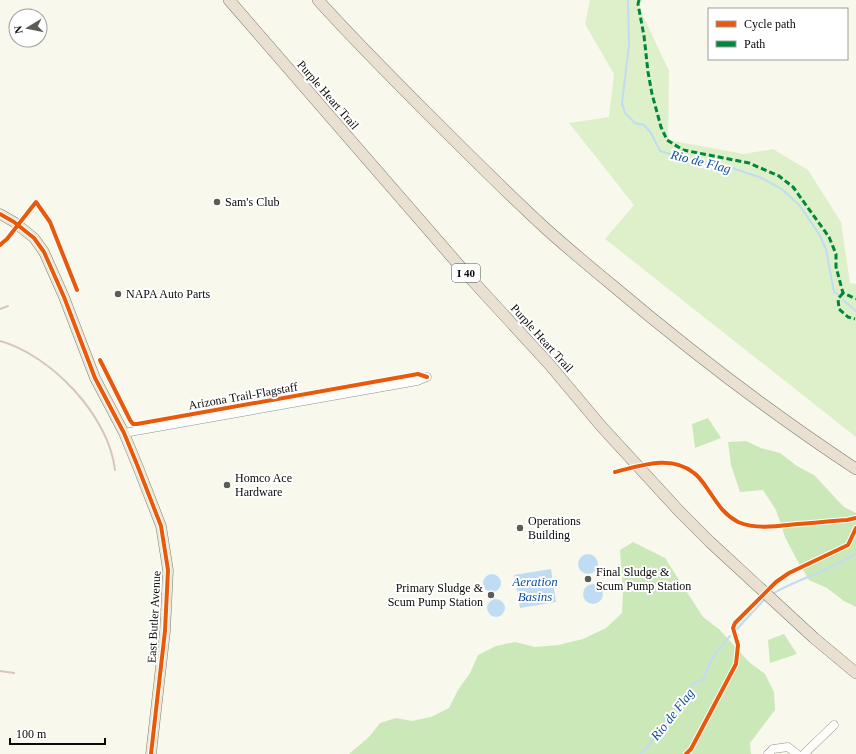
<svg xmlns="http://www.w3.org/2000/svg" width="856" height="754" font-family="'Times New Roman',serif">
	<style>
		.green { fill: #ddf0ca }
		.forest { fill: #cbe8b8 }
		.water { fill: #c0dcf5 }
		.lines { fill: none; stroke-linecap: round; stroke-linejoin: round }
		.stream { stroke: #c0dcf5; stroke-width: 2 }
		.minor-casing { stroke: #91918b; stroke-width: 9 }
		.major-casing { stroke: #7e7e78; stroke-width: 11 }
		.highway-casing { stroke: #7e7e78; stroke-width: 12 }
		.minor { stroke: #fefefc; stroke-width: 8 }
		.major { stroke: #ebe9d5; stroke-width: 10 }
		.highway { stroke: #e9e0d2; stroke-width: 11 }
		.rail { stroke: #d6c5c2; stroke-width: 2 }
		.quiet { stroke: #00873e; stroke-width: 3; stroke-dasharray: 6 3; stroke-linecap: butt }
		.cycleway-casing { stroke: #fff; stroke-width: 6 }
		.cycleway { stroke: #e8590c; stroke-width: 4 }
		.poi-dot { fill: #5d5d58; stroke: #fff; stroke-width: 1.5 }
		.labels { text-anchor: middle; stroke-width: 4; stroke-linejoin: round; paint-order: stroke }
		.shield { fill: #fff; stroke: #535353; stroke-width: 1 }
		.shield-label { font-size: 11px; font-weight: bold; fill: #090909 }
		.street-label { font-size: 12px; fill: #090909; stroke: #fff }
		.poi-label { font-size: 12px; fill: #090909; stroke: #fff; text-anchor: start }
		.water-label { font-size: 13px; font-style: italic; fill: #0f4d9f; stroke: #fff }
	</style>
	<rect width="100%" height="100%" fill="#f9f8ec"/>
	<!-- green -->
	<path class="green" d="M590 0H643L638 5 669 71 668 140 744 154 773 149 808 170 841 222 850 283 856 284V437L605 239 634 205 569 123 609 117 614 74 585 24Z"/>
	<!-- forest -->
	<g class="forest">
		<path d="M708 418 721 438 695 448 692 424Z"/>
		<path d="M746 441 761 448 780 453 797 466 814 475 844 507 856 513V607L844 601 827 588 809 580 797 560 785 537 776 510 763 490 740 492 731 465 728 442Z"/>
		<path d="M633 542 665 558 703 617 720 630 749 662 765 674 774 692 775 710 750 743 751 754H349L370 736 380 723 396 718 412 721 431 717 449 708 458 690 470 673 478 655 496 646 515 642 535 647 558 645 583 639 606 628 622 613 623 591 620 550Z"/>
		<path d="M784 634 797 654 770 663 768 640Z"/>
	</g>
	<!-- water -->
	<g class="water">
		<circle cx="588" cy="564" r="10"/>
		<path d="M551 569 556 602 520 608 514 575Z"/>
		<circle cx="492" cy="583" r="9"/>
		<circle cx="593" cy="594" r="10"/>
		<circle cx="496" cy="608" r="9"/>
	</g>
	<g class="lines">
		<!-- stream -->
		<g class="stream">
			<path d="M628 0 629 45 622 103 625 113 635 123 644 125 651 133 660 151 687 159 732 168 762 178 783 190 800 206 819 234 826 249 834 292 839 295"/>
			<path d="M843 300 856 311"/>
			<path d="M772 594C799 578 831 571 856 553"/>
			<path d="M736 630 765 599"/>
			<path d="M641 754 659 733 664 720 695 683 704 679C710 658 716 652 730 636"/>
		</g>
		<defs>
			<g id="minor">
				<path d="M124 433 417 381 427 377"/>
				<path d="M768 754 773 749 788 747 797 754"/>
				<path d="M804 754 834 725"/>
			</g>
			<path id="major" d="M0 214 14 222 34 238 44 252 64 297 95 378 124 433 138 467 161 526 168 570 165 631 151 754"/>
			<g id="highway">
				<path d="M229 0 471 279 549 364 601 426 680 512 710 542 814 638 856 673"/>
				<path d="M318 0C354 40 392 78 430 116 468 154 505 191 544 227 566 247 589 266 612 285 690 351 771 413 856 469"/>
			</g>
		</defs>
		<!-- minor casing -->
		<use href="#minor" class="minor-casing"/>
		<!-- major casing -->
		<use href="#major" class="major-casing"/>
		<!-- highway casing -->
		<use href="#highway" class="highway-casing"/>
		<!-- minor -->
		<use href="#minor" class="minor"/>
		<!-- major -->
		<use href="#major" class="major"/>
		<!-- highway -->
		<use href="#highway" class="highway"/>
		<!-- rail -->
		<g class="rail">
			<path d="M0 309 8 306"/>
			<path d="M0 341C51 355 109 416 115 470"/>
			<path d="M0 671 14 673"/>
		</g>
		<!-- quiet -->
		<g class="quiet">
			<path d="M639 0 638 4 644 36 648 72 652 94 661 127 667 140 683 150 749 163 779 176 793 187 829 237 836 254V267L843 293 856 299"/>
			<path d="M843 293 838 299 839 309 848 317 855 319"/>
		</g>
		<defs>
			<g id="cycleway">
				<path d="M0 214 14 222 34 238 44 252 64 297 95 378 124 433 138 467 161 526 168 570 165 631 151 754"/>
				<path d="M0 245 7 239 36 202 50 222 77 290"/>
				<path d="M100 360 130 420 133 424H137L418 374 427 377"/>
				<path d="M615 472C640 466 671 454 694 473 701 478 706 487 711 494 719 506 725 515 738 522 757 530 779 526 798 524 814 523 831 521 847 520L856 518"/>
				<path d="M686 754 691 749 736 664 738 645 733 628 735 623 776 582 789 573 848 545 856 528"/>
			</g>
		</defs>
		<!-- cycleway casing -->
		<use href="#cycleway" class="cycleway-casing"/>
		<!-- cycleway -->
		<use href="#cycleway" class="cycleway"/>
	</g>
	<!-- markers -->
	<g class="poi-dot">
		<circle cx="217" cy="202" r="4"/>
		<circle cx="118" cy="294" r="4"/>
		<circle cx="227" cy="485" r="4"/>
		<circle cx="520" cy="528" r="4"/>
		<circle cx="588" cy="579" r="4"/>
		<circle cx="491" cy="595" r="4"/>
	</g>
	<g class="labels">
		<!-- shield labels -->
		<rect class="shield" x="452" y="264" width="28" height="18" rx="3"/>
		<g class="shield-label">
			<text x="466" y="277">I 40</text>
		</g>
		<!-- street labels -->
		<g class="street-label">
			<text transform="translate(328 95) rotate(49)" y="4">Purple Heart Trail</text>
			<text transform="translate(542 338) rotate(48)" y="4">Purple Heart Trail</text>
			<text transform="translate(243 396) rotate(-10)" y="4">Arizona Trail-Flagstaff</text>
			<text transform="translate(154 617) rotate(-87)" y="4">East Butler Avenue</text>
		</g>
		<!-- poi labels -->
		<g class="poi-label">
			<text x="225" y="206">Sam's Club</text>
			<text x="126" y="298">NAPA Auto Parts</text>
			<text x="235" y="482">Homco Ace<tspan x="235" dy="14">Hardware</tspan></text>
			<text x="528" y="525">Operations<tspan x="528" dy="14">Building</tspan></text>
			<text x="596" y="576">Final Sludge &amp;<tspan x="596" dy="14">Scum Pump Station</tspan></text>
			<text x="483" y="592" text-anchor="end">Primary Sludge &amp;<tspan x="483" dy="14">Scum Pump Station</tspan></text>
		</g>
		<!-- water labels -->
		<g class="water-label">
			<text transform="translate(701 161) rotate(14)" y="5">Rio de Flag</text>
			<text x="535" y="586">Aeration<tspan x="535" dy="15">Basins</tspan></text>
			<text transform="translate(672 714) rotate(-52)" y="5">Rio de Flag</text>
		</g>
	</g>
	<!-- legend -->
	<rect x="708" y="8" width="140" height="52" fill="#ffffff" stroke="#9d9d9d"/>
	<rect x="716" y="21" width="20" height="6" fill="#e8590c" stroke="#9d9d9d"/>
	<text x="744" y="28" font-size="12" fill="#090909">Cycle path</text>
	<rect x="716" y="41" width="20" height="6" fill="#00873e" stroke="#9d9d9d"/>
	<text x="744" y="48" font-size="12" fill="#090909">Path</text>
	<!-- north arrow -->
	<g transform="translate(28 28) rotate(260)"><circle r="19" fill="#ffffff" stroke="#9d9d9d"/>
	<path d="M0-3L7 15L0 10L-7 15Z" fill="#5d5d58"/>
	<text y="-6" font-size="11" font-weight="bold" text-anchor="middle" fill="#090909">N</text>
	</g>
	<!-- scale -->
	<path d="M10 738v6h95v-6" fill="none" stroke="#090909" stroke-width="2"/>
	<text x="16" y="738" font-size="12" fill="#090909" stroke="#ffffff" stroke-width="3" paint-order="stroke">100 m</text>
</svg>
